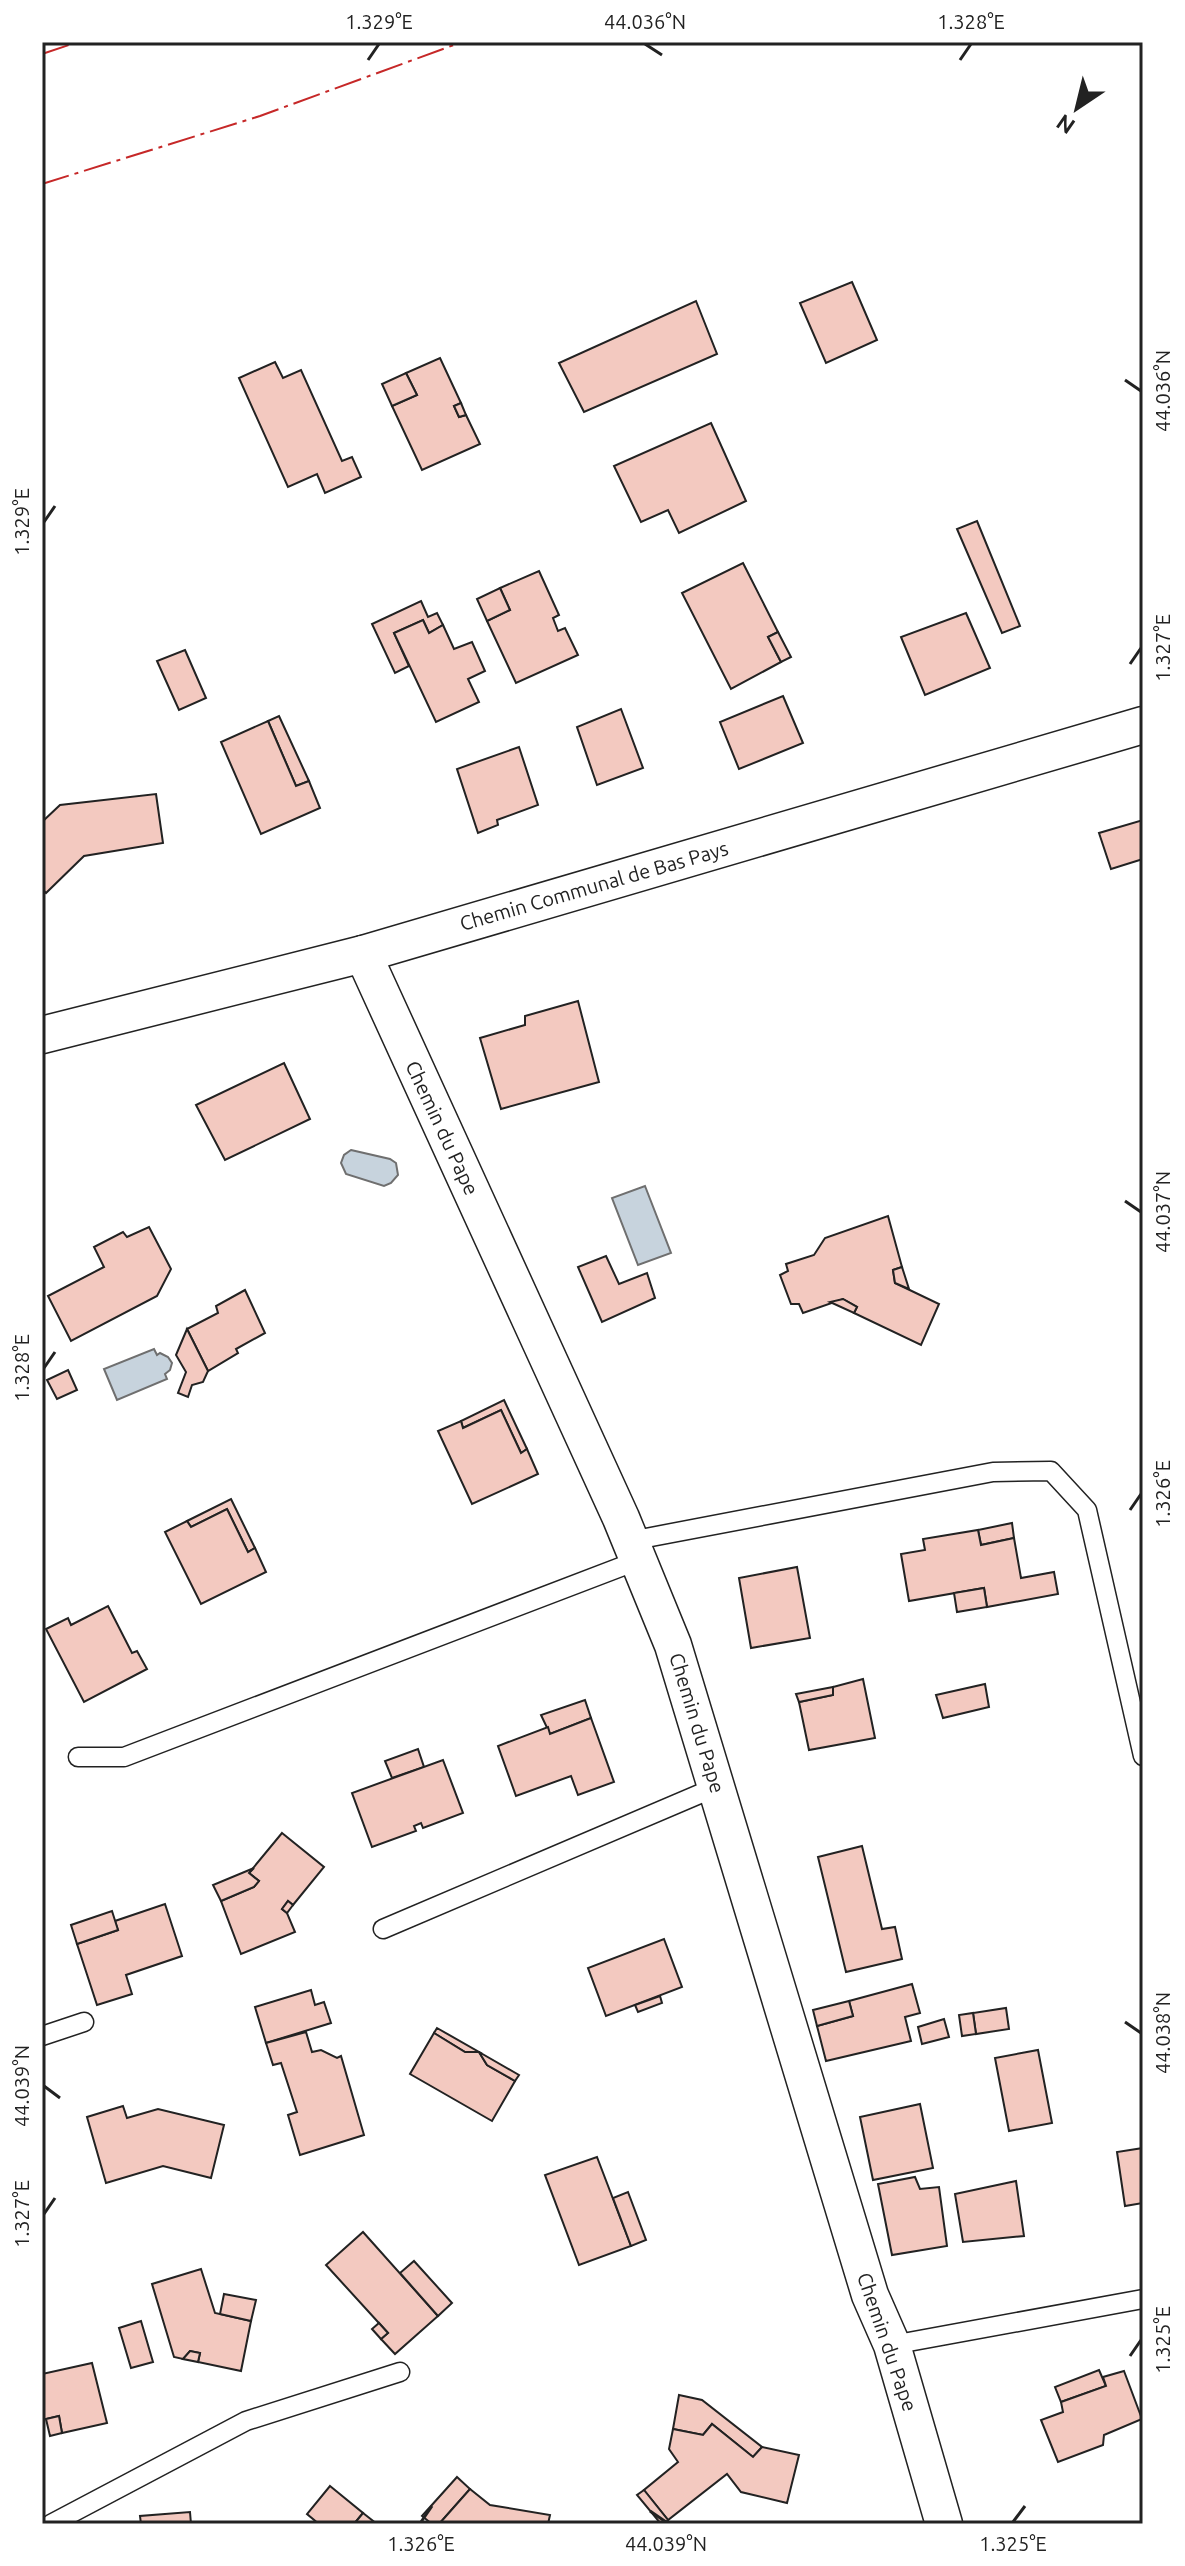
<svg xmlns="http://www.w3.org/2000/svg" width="1185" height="2566" font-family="Ubuntu,sans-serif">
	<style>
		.water { fill: #c7d3dd; stroke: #6f6f6f; stroke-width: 2 }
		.building { fill: #f3c9c0; stroke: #222; stroke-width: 2 }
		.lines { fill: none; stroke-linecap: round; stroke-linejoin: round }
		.service-casing { stroke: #222; stroke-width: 21 }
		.minor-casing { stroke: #222; stroke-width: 39 }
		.service { stroke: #fff; stroke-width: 18 }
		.minor { stroke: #fff; stroke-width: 36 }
		.power { stroke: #c62828; stroke-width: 2; stroke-dasharray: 28 6 4 6; stroke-linecap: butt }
		.ticks { fill: none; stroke: #222; stroke-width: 3 }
		.labels { text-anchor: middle; stroke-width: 6; stroke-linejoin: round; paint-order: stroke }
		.street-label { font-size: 20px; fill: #222; stroke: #fff }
		.neatline { fill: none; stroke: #222; stroke-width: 3 }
		.ticks-label { font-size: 20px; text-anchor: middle; fill: #222 }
	</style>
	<rect width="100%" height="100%" fill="#fff"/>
	<!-- water -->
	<g class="water">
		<path d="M351 1150 390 1159 396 1163 398 1175 391 1183 384 1186 346 1174 341 1163 344 1155Z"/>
		<path d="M645 1186 671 1253 638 1265 612 1198Z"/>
		<path d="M154 1349 157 1355 160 1353 168 1357 172 1363 170 1370 165 1374 167 1379 117 1400 104 1369Z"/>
	</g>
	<!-- building -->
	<g class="building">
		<path d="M852 282 877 340 826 363 800 303Z"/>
		<path d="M696 301 717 354 584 412 559 363Z"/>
		<path d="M440 358 461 403 454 406 459 417 466 415 480 444 422 470 392 406 417 395 406 373Z"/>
		<path d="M275 362 283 378 301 370 342 461 352 457 361 477 325 493 317 474 288 487 239 378Z"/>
		<path d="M406 373 417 395 392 406 382 384Z"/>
		<path d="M461 403 466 415 459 417 454 406Z"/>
		<path d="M711 423 746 501 679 533 668 510 641 522 614 466Z"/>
		<path d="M977 521 1020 626 1002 633 957 529Z"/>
		<path d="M743 563 778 632 768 637 781 662 731 689 682 593Z"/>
		<path d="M539 571 559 615 553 618 558 631 565 628 578 655 516 683 487 621 510 610 500 588Z"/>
		<path d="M500 588 510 610 487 621 477 599Z"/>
		<path d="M421 601 428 617 437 613 443 625 429 633 423 620 394 633 409 666 395 673 372 624Z"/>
		<path d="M966 613 990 668 925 695 901 637Z"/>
		<path d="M423 620 429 633 443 625 454 649 472 642 485 671 468 679 479 702 436 722 394 633Z"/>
		<path d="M778 632 791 657 781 662 768 637Z"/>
		<path d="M185 650 206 698 179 710 157 661Z"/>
		<path d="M783 696 803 743 739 769 720 722Z"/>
		<path d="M621 709 643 768 597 785 577 727Z"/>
		<path d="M279 716 309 781 296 786 268 721Z"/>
		<path d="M268 721 296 786 309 781 320 808 261 834 221 742Z"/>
		<path d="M519 747 538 805 497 820 498 825 478 833 457 769Z"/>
		<path d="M156 794 163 843 84 856 46 893 42 889V822L60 805Z"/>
		<path d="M1143 820V859L1111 869 1099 833Z"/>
		<path d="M578 1001 599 1082 501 1109 480 1038 525 1025V1016Z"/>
		<path d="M284 1063 310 1119 225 1160 196 1105Z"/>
		<path d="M888 1216 902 1267 893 1270 895 1283 939 1304 921 1345 854 1313 857 1307 843 1299 803 1313 799 1304H791L780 1275 788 1271 786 1264 814 1255 825 1238Z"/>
		<path d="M149 1227 171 1269 157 1296 71 1341 48 1296 104 1267 94 1247 123 1232 127 1237Z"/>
		<path d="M606 1256 619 1284 647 1273 655 1298 602 1322 578 1267Z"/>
		<path d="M902 1267 909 1289 895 1283 893 1270Z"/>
		<path d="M245 1290 265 1333 236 1349 238 1353 208 1371 187 1329 218 1313 216 1306Z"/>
		<path d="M843 1299 857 1307 854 1313 830 1302Z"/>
		<path d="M187 1329 208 1371 203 1382 192 1385 188 1397 178 1393 186 1372 176 1355Z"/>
		<path d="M68 1370 77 1390 57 1399 47 1380Z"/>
		<path d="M504 1400 527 1449 521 1453 501 1410 463 1428 461 1421Z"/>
		<path d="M501 1410 521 1453 527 1449 538 1474 472 1504 438 1431 461 1421 463 1428Z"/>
		<path d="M231 1499 255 1548 248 1552 227 1509 191 1527 187 1521Z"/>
		<path d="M227 1509 248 1552 255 1548 266 1572 201 1604 165 1532 187 1521 191 1527Z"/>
		<path d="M1012 1523 1014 1538 981 1545 978 1530Z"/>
		<path d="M978 1530 981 1545 1014 1538 1021 1578 1054 1572 1058 1594 987 1607 984 1588 909 1601 901 1554 925 1550 923 1539Z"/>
		<path d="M797 1567 810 1638 751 1648 739 1578Z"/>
		<path d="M984 1588 987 1607 957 1612 954 1593Z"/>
		<path d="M108 1606 132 1653 137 1651 147 1669 84 1702 46 1629 68 1618 71 1625Z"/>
		<path d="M863 1679 875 1738 809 1750 799 1702 833 1695V1687Z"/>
		<path d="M985 1684 989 1707 943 1718 936 1695Z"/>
		<path d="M833 1687V1695L799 1702 796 1694Z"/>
		<path d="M585 1700 591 1718 550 1734 541 1715Z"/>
		<path d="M591 1718 614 1782 578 1795 571 1776 516 1796 498 1746 548 1727 550 1734Z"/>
		<path d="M418 1749 424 1767 392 1778 385 1761Z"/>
		<path d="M443 1760 463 1813 423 1828 421 1823 414 1826 416 1831 372 1847 352 1793Z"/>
		<path d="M282 1833 324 1867 293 1905 288 1901 282 1909 287 1913 295 1932 241 1954 221 1901 254 1887 259 1881 249 1873Z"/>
		<path d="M862 1846 882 1929 895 1927 902 1959 846 1972 818 1857Z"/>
		<path d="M254 1868 249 1873 259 1881 254 1887 221 1901 213 1885Z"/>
		<path d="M288 1901 293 1905 287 1913 282 1909Z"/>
		<path d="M165 1904 182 1956 126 1975 132 1994 97 2005 77 1944 118 1930 115 1921Z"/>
		<path d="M112 1911 118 1930 77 1944 71 1925Z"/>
		<path d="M664 1939 682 1987 606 2016 588 1968Z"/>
		<path d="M912 1984 920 2013 905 2017 911 2041 826 2061 817 2026 853 2016 849 2001Z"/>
		<path d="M311 1990 315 2005 324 2002 331 2023 266 2043 255 2007Z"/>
		<path d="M660 1996 662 2003 638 2012 635 2005Z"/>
		<path d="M849 2001 853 2016 817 2026 813 2010Z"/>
		<path d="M1006 2008 1009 2029 976 2034 973 2013Z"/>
		<path d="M973 2013 976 2034 962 2036 959 2015Z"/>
		<path d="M944 2019 949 2037 922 2044 918 2027Z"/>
		<path d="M437 2028 479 2052H465L434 2033Z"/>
		<path d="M306 2032 312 2052 321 2050 337 2058 341 2056 364 2135 300 2155 288 2115 297 2112 281 2063 273 2065 266 2043Z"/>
		<path d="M434 2033 465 2052H479L487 2065 515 2081 492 2121 410 2074Z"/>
		<path d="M1038 2050 1052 2123 1009 2131 995 2058Z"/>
		<path d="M479 2052 519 2075 515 2081 487 2065Z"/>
		<path d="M920 2104 933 2168 873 2180 860 2117Z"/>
		<path d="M123 2106 127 2118 158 2109 224 2125 211 2178 163 2166 106 2183 87 2117Z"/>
		<path d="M1143 2148V2203L1125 2206 1117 2152Z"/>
		<path d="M597 2157 631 2246 579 2265 545 2175Z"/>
		<path d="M915 2177 920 2189 939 2187 947 2246 892 2255 878 2184Z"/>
		<path d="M1016 2181 1024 2236 963 2242 955 2194Z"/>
		<path d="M628 2192 646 2240 631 2246 613 2198Z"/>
		<path d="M363 2232 438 2316 395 2354 381 2339 388 2333 326 2265Z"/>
		<path d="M414 2261 452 2303 438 2316 400 2273Z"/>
		<path d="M201 2269 215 2313 251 2321 241 2371 198 2362 200 2353 190 2351 183 2359 174 2357 152 2284Z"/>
		<path d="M224 2294 256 2300 251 2321 220 2314Z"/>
		<path d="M141 2321 153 2362 131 2368 119 2328Z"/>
		<path d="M379 2323 388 2333 381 2339 372 2329Z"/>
		<path d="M190 2351 200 2353 198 2362 183 2359Z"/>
		<path d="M92 2363 107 2423 62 2433 59 2416 42 2420V2374Z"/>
		<path d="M1099 2370 1106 2386 1061 2402 1055 2387Z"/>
		<path d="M1124 2371 1142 2419 1104 2435 1103 2445 1058 2462 1041 2420 1063 2412 1061 2402 1106 2386 1103 2377Z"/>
		<path d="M679 2395 702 2400 762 2447 753 2457 712 2424 703 2435 673 2429Z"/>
		<path d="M59 2416 62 2433 50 2436 46 2419Z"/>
		<path d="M712 2424 753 2457 762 2447 799 2455 787 2503 741 2492 727 2474 668 2520 644 2490 678 2462 669 2449 673 2429 703 2435Z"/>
		<path d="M457 2477 470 2489 439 2524H432L422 2516Z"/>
		<path d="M330 2486 363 2513 354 2524H319L307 2514Z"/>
		<path d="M470 2489 490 2505 550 2515 548 2524H439Z"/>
		<path d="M644 2490 668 2520 664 2524H661L637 2495Z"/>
		<path d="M190 2512 191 2524H141L140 2516Z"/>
		<path d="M363 2513 377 2524H354Z"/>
	</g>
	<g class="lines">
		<defs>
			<g id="service">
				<path d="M630 1541 993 1472 1051 1471 1087 1510 1143 1756"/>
				<path d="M78 1757H124L639 1560"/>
				<path d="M383 1929 716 1787"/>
				<path d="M42 2036 84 2022"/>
				<path d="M892 2345 1143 2299"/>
				<path d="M51 2524 246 2421 400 2372"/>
			</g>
			<g id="minor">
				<path d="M363 954 621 1518 673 1645 870 2295 892 2345 944 2524"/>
				<path d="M42 1035 363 954 1143 725"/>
			</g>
		</defs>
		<!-- service casing -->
		<use href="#service" class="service-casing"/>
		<!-- minor casing -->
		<use href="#minor" class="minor-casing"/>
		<!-- service -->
		<use href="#service" class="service"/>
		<!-- minor -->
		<use href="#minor" class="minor"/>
		<!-- power -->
		<g class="power">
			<path d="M42 54 78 42"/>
			<path d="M42 184 260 116 462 42"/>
		</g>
	</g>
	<!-- ticks -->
	<path class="ticks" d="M645 44 662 55M368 60 379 44M960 60 971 44M1125 380 1141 391M44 522 55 506M1130 664 1141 648M1125 1201 1141 1212M44 1368 55 1352M1130 1510 1141 1494M1125 2022 1141 2033M44 2086 60 2098M44 2214 55 2198M1130 2356 1141 2340M650 2511 666 2522M421 2522 432 2506M1013 2522 1025 2506"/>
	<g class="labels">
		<!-- street labels -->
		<g class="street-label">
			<text transform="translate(594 886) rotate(-16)" y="7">Chemin Communal de Bas Pays</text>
			<text transform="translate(442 1128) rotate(65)" y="7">Chemin du Pape</text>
			<text transform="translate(697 1723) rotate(73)" y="7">Chemin du Pape</text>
			<text transform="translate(887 2342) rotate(71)" y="7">Chemin du Pape</text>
		</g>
	</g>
	<!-- border -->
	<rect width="1185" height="2566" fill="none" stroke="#ffffff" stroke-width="88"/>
	<!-- north arrow -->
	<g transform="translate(1077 108) rotate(215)" stroke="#ffffff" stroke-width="6" paint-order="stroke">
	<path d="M0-6L14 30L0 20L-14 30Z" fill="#222222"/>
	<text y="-12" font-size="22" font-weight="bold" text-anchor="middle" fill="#222222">N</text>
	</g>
	<rect x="44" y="44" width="1097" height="2478" class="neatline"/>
	<g class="ticks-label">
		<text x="379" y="29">1.329°E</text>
		<text x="645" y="29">44.036°N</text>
		<text x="971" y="29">1.328°E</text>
		<text transform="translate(1163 391) rotate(-90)" y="7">44.036°N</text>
		<text transform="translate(22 522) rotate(-90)" y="7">1.329°E</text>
		<text transform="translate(1163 648) rotate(-90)" y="7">1.327°E</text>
		<text transform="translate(1163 1212) rotate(-90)" y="7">44.037°N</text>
		<text transform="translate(22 1368) rotate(-90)" y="7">1.328°E</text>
		<text transform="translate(1163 1494) rotate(-90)" y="7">1.326°E</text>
		<text transform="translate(1163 2033) rotate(-90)" y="7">44.038°N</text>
		<text transform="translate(22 2086) rotate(-90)" y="7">44.039°N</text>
		<text transform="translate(22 2214) rotate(-90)" y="7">1.327°E</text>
		<text transform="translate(1163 2340) rotate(-90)" y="7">1.325°E</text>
		<text x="421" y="2551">1.326°E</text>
		<text x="666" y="2551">44.039°N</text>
		<text x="1013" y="2551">1.325°E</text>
	</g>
</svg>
